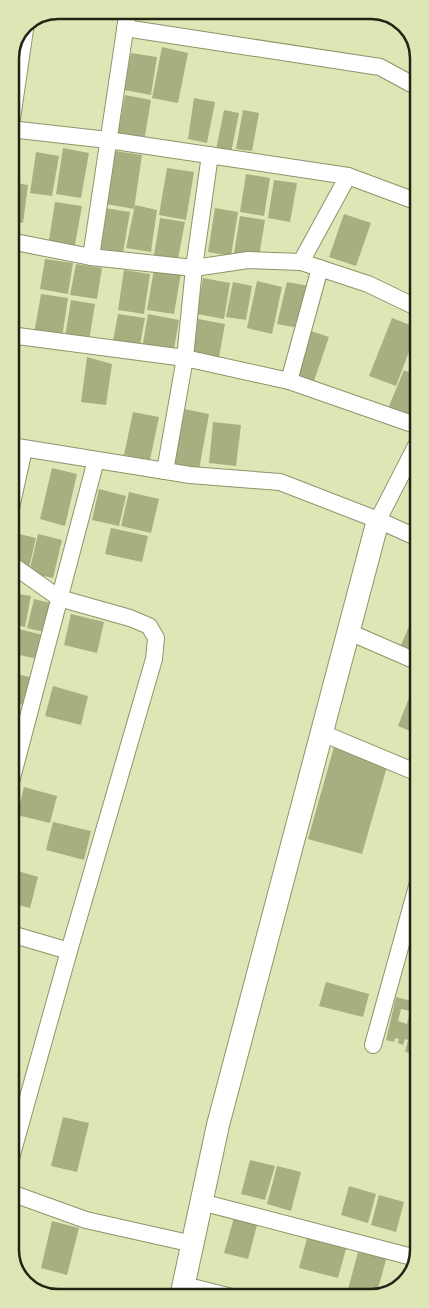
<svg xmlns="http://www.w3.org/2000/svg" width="429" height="1308" font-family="Quicksand,sans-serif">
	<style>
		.building { fill: #a6af80; fill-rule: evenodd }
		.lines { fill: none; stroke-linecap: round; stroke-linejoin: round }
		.street-casing { stroke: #8c9567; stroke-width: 18 }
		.secondary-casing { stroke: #8c9567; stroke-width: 24 }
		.street { stroke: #fff; stroke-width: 16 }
		.secondary { stroke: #fff; stroke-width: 22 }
		.rim { fill: none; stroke: #222513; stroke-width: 2.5 }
	</style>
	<rect width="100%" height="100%" fill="#dde7b6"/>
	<!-- building -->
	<g class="building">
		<path d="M162 47 188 53 178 103 152 98Z"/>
		<path d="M131 53 157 57 151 95 124 90Z"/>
		<path d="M125 95 151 100 144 142 117 138Z"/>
		<path d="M194 98 215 102 207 143 188 139Z"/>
		<path d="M224 110 239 113 231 153 216 150Z"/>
		<path d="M243 110 259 113 252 151 236 149Z"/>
		<path d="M63 148 89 153 81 198 56 194Z"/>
		<path d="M115 151 142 155 134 209 106 204Z"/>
		<path d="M36 152 59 156 52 196 30 193Z"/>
		<path d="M167 168 194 172 186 220 159 215Z"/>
		<path d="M246 174 270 178 264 216 240 212Z"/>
		<path d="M274 180 297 183 290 222 268 218Z"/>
		<path d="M10 182 28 185 23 223 10 221Z"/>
		<path d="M55 202 82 206 74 250 48 246Z"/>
		<path d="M135 205 157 210 151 252 126 248Z"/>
		<path d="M105 208 130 212 123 253 98 249Z"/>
		<path d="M215 208 238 212 231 256 208 252Z"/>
		<path d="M344 214 371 223 356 266 329 257Z"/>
		<path d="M240 216 265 220 259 257 234 253Z"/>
		<path d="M160 218 185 222 178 259 154 255Z"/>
		<path d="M10 256 20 258 12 296H10Z"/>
		<path d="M45 259 73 263 68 294 40 289Z"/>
		<path d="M76 264 102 268 97 299 70 295Z"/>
		<path d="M154 269 181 273 174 314 147 310Z"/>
		<path d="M124 270 150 274 144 314 118 310Z"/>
		<path d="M203 278 230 283 224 319 197 314Z"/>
		<path d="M257 281 282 287 272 334 247 328Z"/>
		<path d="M233 282 252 286 246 320 226 317Z"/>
		<path d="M287 282 309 286 299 328 277 324Z"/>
		<path d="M41 294 68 298 62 338 34 334Z"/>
		<path d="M71 300 95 304 89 341 65 337Z"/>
		<path d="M118 314 145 318 139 350 112 346Z"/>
		<path d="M148 314 179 320 173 355 142 349Z"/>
		<path d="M392 318 418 328 396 386 369 376Z"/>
		<path d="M198 319 225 324 219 357 191 352Z"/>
		<path d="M305 329 329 337 314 381 290 373Z"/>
		<path d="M87 357 112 364 106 405 81 402Z"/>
		<path d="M404 370 418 376V423L387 411Z"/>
		<path d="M184 409 209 414 199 470 174 466Z"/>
		<path d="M133 412 159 417 150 460 124 455Z"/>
		<path d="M213 422 241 425 236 466 209 463Z"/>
		<path d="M52 468 77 474 65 526 40 519Z"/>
		<path d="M99 489 126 496 119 526 92 520Z"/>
		<path d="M129 492 159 499 151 533 121 526Z"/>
		<path d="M111 528 148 536 142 562 105 554Z"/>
		<path d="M11 532 36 538 28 572 11 568Z"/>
		<path d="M38 534 62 540 53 578 29 573Z"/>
		<path d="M13 593 31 596 25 627 11 624V603Z"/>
		<path d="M34 599 50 603 44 632 27 628Z"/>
		<path d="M417 607 418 608V657L399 650Z"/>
		<path d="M71 614 104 622 97 653 64 645Z"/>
		<path d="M11 627 43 635 37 659 11 653Z"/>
		<path d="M11 673 30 677 23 705 11 702Z"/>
		<path d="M416 680 418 681V734L398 726Z"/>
		<path d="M53 686 88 696 81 725 45 716Z"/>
		<path d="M334 747 388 763 362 854 308 839Z"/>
		<path d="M24 787 57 796 50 823 17 815Z"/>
		<path d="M53 822 91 831 84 860 46 850Z"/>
		<path d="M11 869 38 877 30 908 11 903Z"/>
		<path d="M326 982 369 994 363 1017 319 1006Z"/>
		<path d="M396 997 419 1003V1055L405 1052 408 1040 405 1039 403 1045 398 1043 399 1039 395 1038 394 1042 386 1040ZM401 1009 410 1011 407 1024 398 1021Z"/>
		<path d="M63 1117 89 1123 77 1172 51 1166Z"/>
		<path d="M250 1160 275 1166 265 1200 241 1194Z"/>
		<path d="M277 1166 301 1172 291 1211 267 1204Z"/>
		<path d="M349 1186 376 1194 368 1223 341 1215Z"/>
		<path d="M379 1195 404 1202 396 1232 371 1225Z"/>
		<path d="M237 1207 260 1214 248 1259 224 1253Z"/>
		<path d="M52 1221 79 1228 67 1275 41 1268Z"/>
		<path d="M310 1227 349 1238 338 1278 299 1268Z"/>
		<path d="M361 1241 389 1249 376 1296 360 1297 347 1293Z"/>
	</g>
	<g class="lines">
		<defs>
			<g id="street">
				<path d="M125 28 380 67 417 87"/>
				<path d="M10 129 108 140 348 176 418 202"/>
				<path d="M10 132 26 23"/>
				<path d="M10 241 91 257 194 268 248 260 301 262 368 284 418 308"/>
				<path d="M91 257 128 10"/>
				<path d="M301 262 348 176"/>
				<path d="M10 335 185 358 289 381 418 426"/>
				<path d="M289 381 320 268"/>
				<path d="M11 446 190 475 280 482 378 520 418 538"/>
				<path d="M165 471 185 358 194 268 210 155"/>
				<path d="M11 508 24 449"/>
				<path d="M378 520 418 442"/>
				<path d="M11 564 59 598 130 618 149 626 156 638 154 659 69 951 11 1158"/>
				<path d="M349 632 418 662"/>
				<path d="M322 733 418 773"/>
				<path d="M11 782 96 460"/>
				<path d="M11 934 69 951"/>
				<path d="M373 1045 419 879"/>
				<path d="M11 1193 86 1220 193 1244"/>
				<path d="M201 1202 416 1258"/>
				<path d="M184 1285 232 1297"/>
			</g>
			<path id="secondary" d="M181 1297 218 1125 378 520"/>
		</defs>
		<!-- street casing -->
		<use href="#street" class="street-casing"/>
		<!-- secondary casing -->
		<use href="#secondary" class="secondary-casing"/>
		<!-- street -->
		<use href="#street" class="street"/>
		<!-- secondary -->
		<use href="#secondary" class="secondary"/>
	</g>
	<!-- crop -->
	<path d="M0 0H429V1308H0ZM58 19H371A39 39 0 0 1 410 58V1250A39 39 0 0 1 371 1289H58A39 39 0 0 1 19 1250V58A39 39 0 0 1 58 19Z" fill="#dde7b6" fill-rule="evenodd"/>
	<path class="rim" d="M58 19H371A39 39 0 0 1 410 58V1250A39 39 0 0 1 371 1289H58A39 39 0 0 1 19 1250V58A39 39 0 0 1 58 19Z"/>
</svg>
